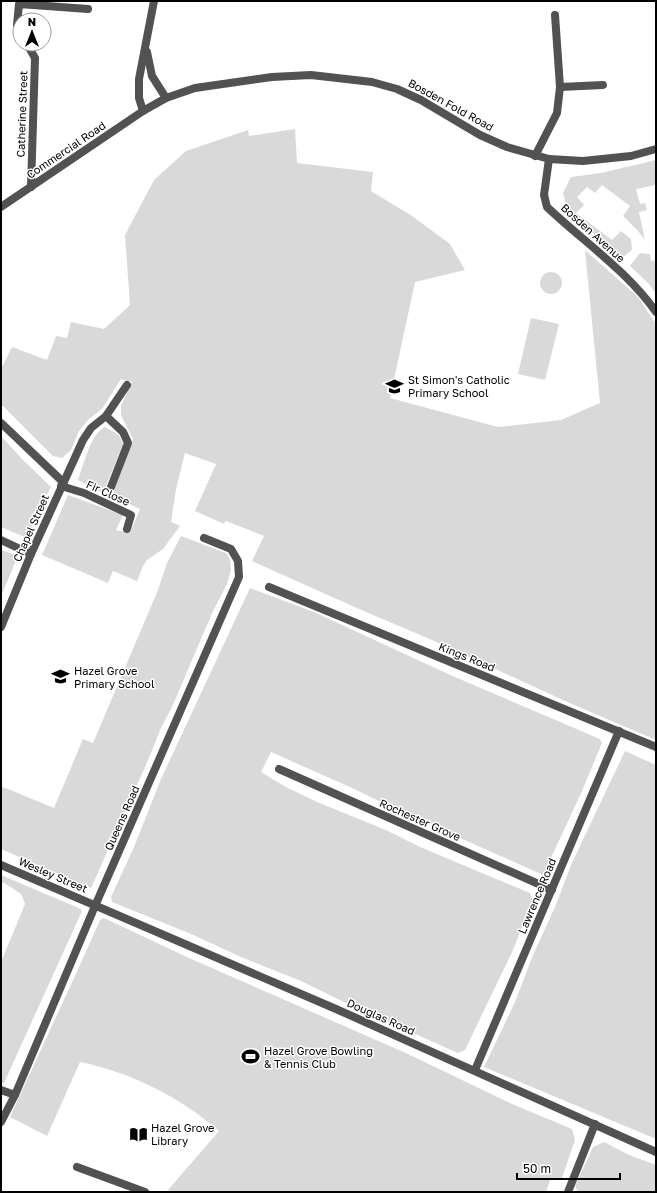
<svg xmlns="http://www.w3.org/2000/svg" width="657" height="1193" font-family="'Golos Text',sans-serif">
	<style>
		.green { fill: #d9d9d9 }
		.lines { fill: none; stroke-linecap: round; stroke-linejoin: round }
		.street { stroke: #525252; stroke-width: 8 }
		.labels { text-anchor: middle; stroke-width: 3; stroke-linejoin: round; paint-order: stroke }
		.street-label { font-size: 11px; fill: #000; stroke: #fff }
		.poi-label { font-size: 11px; fill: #000; stroke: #fff; text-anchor: start }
	</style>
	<rect width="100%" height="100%" fill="#fff"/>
	<!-- green -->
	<g class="green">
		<path d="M295 129 297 163 373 172 371 191 412 216 450 244 465 270 415 282 390 398 498 427 561 420 600 403 585 250 638 297 656 324V740L565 701 432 640 359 609 252 561 264 536 226 521 224 524 195 511 216 464 185 453 176 489 171 522 180 526 163 549 147 560 143 566 137 581 113 571 108 583 42 555 68 495 123 515 116 530 130 533 140 509 112 496 132 443 133 439 121 415V406L132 382 121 379 102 409 89 419 79 431 71 450 62 458 53 456 1 404V369L12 347 47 360 56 336 67 338 71 322 104 329 130 305 125 235 154 180 186 151 248 130 249 136Z"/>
		<path d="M656 160V185L636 189 640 204 645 203 647 210 639 212 645 240 638 231 623 216 630 206 602 185 595 193 587 187 577 197 584 205 576 213 612 240 621 231 631 239 632 250 622 258 568 212 563 193 571 177 601 173Z"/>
		<path d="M640 253 650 254 651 261 656 260V294L649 284 630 266Z"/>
		<circle cx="551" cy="283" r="11"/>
		<path d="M531 318 559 324 545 380 518 374Z"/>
		<path d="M105 427 119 435 123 444 103 493 78 480C84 464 90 435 105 427Z"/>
		<path d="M1 436 23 460 51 487 34 519 27 538 1 527Z"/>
		<path d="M181 536 226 553 230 559 231 570 227 584 213 611 172 707 161 728 146 765 91 888 1 849V789L3 787 54 808 83 739 93 743 158 590 167 563Z"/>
		<path d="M1 550 18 556 1 596Z"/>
		<path d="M250 588 314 612 448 674 600 739 602 743 582 791 543 875 449 833 433 825 395 809 352 788 271 752 261 772 284 786 317 802 386 830 420 847 530 893 533 900 512 952 465 1050 458 1053 352 1006 301 981 241 957 191 934 112 902 111 897 134 847 161 779Z"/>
		<path d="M625 751 656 765V1139L484 1067 515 1002 533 955 555 907 571 865Z"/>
		<path d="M1 875 81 909 82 911 4 1083 1 1082V962L25 904 21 894 6 884 1 882Z"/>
		<path d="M104 918 189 958 408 1054 512 1104 572 1129 575 1140 562 1178 550 1180 546 1192H173L168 1190 219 1131C180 1097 130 1072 80 1062L47 1136 10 1117 85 954 100 920Z"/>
		<path d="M604 1142 629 1155 656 1165V1192H578L575 1186 593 1147Z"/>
	</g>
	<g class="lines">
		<!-- street -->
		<g class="street">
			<path d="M20 30 17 25 19 4 88 9"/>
			<path d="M27 44 35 58 31 187"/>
			<path d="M147 52 152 76 166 98"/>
			<path d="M560 87 603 85"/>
			<path d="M143 111 139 98V79L154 1"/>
			<path d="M535 156 557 113 560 87 555 15"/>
			<path d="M549 159 544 195 547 207C584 242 627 271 656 312"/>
			<path d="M1 207 143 111 166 98 195 88 272 77 311 75 372 82 397 89 421 100 480 135 507 147 549 159 583 161 631 156 656 149"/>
			<path d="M106 416 123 432 128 443 111 487"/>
			<path d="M1 423 63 482"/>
			<path d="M61 486 84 493 131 515 127 529"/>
			<path d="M1 540 31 554"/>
			<path d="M269 587 656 747"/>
			<path d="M1 627 31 554 83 440 91 428 106 416 127 385"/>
			<path d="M279 769 552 890"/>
			<path d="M1 865 336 1009 656 1152"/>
			<path d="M475 1070 619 731"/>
			<path d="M1 1090 15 1095"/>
			<path d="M1 1122 15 1095 95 906 239 577 238 561 231 549 204 538"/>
			<path d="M77 1167 145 1192"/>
			<path d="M568 1192 595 1124"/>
		</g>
	</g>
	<!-- icons -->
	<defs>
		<symbol id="school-bare" viewBox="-9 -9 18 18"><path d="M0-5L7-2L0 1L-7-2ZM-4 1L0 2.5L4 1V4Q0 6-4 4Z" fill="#000" stroke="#fff" stroke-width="2.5" paint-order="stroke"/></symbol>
		<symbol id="stadium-bare" viewBox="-9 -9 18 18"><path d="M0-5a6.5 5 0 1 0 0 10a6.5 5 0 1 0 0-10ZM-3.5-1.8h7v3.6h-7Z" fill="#000" stroke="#fff" stroke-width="2.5" paint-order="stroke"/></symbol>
		<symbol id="library-bare" viewBox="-9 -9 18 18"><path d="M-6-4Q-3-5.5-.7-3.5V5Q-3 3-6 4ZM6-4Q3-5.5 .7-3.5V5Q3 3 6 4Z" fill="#000" stroke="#fff" stroke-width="2.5" paint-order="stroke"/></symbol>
	</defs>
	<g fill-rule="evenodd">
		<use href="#school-bare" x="382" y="374" width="25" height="25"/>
		<use href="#school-bare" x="48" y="664" width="25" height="25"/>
		<use href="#stadium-bare" x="238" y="1044" width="25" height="25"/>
		<use href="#library-bare" x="126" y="1122" width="25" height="25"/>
	</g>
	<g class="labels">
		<!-- street labels -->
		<g class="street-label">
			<text transform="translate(451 105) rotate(29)" y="4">Bosden Fold Road</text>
			<text transform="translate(22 114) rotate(-88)" y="4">Catherine Street</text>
			<text transform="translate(66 150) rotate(-34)" y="4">Commercial Road</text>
			<text transform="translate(593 233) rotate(42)" y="4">Bosden Avenue</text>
			<text transform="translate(108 493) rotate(24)" y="4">Fir Close</text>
			<text transform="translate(31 528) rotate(-66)" y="4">Chapel Street</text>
			<text transform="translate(467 657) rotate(22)" y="4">Kings Road</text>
			<text transform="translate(122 818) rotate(-66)" y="4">Queens Road</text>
			<text transform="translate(420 820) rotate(24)" y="4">Rochester Grove</text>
			<text transform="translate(53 875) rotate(23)" y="4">Wesley Street</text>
			<text transform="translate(537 896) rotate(-67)" y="4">Lawrence Road</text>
			<text transform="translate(381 1017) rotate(24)" y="4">Douglas Road</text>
		</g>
		<!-- poi labels -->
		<g class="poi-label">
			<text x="408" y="384">St Simon's Catholic<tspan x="408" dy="13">Primary School</tspan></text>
			<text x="74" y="675">Hazel Grove<tspan x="74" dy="13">Primary School</tspan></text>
			<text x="264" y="1055">Hazel Grove Bowling<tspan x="264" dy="13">&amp; Tennis Club</tspan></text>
			<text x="151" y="1132">Hazel Grove<tspan x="151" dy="13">Library</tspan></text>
		</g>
	</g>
	<!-- border -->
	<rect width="657" height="1193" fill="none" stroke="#000000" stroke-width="4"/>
	<!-- north arrow -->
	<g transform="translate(32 32)"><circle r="19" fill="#ffffff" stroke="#999999"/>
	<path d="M0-3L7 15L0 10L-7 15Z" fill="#000000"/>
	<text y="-6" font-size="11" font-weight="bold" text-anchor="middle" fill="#000000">N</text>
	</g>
	<!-- scale -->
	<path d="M517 1173v6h103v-6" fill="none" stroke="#000000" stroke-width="2"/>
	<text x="523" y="1173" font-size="12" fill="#000000" stroke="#ffffff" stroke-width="3" paint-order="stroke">50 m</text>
</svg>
